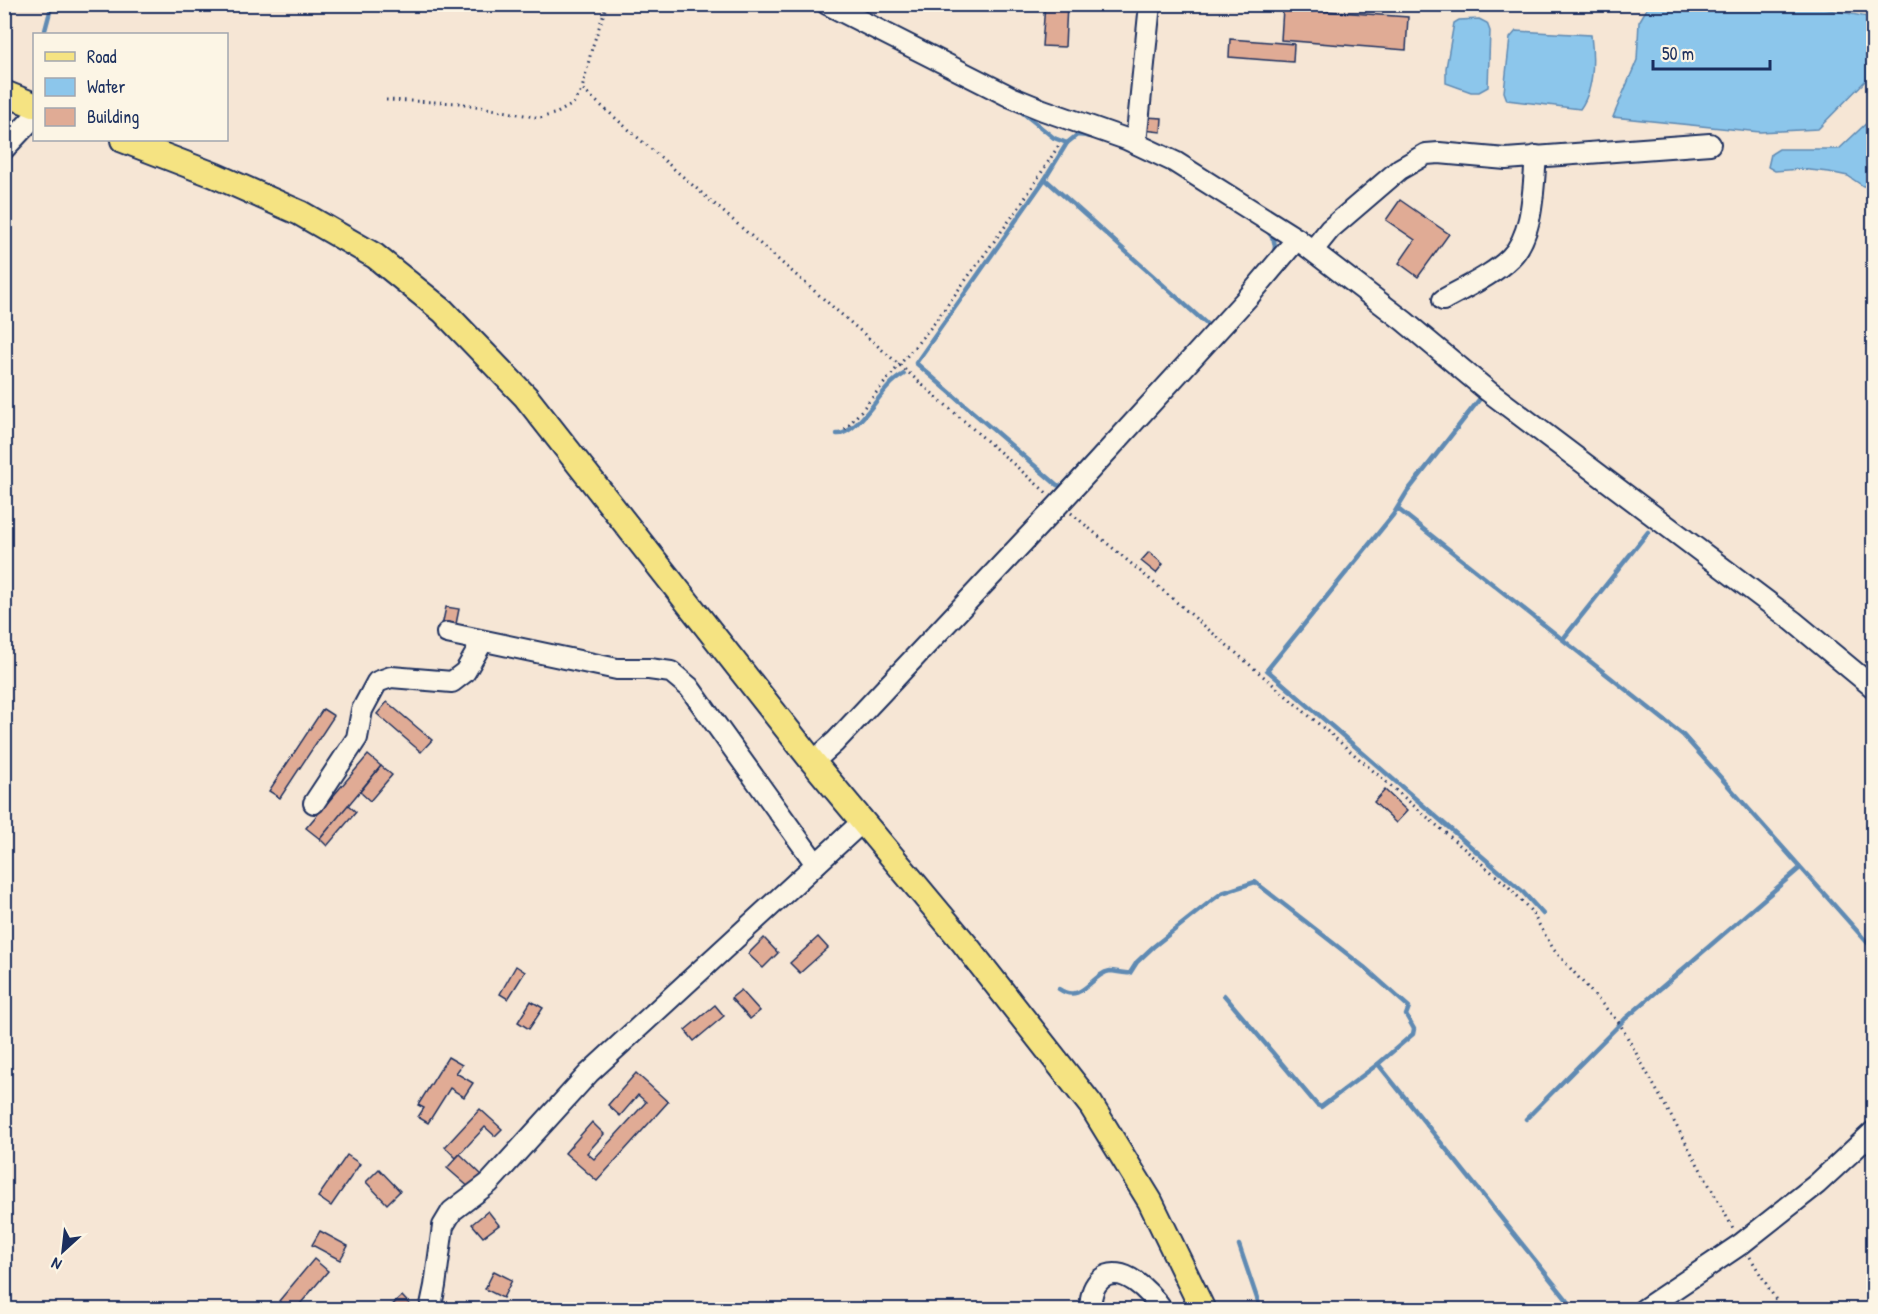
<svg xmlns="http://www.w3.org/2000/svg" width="1878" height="1314" font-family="'Patrick Hand',sans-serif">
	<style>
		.water { fill: #8cc6eb; stroke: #5f8ab3; stroke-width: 1.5 }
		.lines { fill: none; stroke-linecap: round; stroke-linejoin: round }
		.stream { stroke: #5f8ab3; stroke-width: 4.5 }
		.building { fill: #e0ab95; stroke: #1b2f5e; stroke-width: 1.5 }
		.minor-casing { stroke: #1b2f5e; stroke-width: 24 }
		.major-casing { stroke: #1b2f5e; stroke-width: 28 }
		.path { stroke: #1b2f5e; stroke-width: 3; stroke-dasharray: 1.5 4.5; stroke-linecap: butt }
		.minor { stroke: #fcf5e5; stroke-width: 20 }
		.major { stroke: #f5e382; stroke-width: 24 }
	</style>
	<rect width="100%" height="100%" fill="#f6e6d5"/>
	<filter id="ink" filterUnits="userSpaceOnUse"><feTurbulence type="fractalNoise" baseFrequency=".0167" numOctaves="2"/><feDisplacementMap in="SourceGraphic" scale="12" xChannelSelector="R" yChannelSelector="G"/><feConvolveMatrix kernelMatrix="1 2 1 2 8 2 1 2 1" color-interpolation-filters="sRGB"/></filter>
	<g filter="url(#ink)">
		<!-- water -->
		<g class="water">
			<path d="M1649 5H1805L1873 18V73L1818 129 1760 132 1613 117 1637 60 1639 22Z"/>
			<path d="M1479 19 1487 23 1490 31 1488 87 1479 92H1471L1446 83V68L1454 23 1459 20Z"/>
			<path d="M1516 31 1591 35C1594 59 1594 90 1580 109L1507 100 1504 92 1510 38Z"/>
			<path d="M1873 117V186H1863L1848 176 1829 172 1800 169 1775 171 1768 167 1771 154 1779 149H1839Z"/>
		</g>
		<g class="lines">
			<!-- stream -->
			<g class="stream">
				<path d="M812 4 823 10"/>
				<path d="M44 34 52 4"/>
				<path d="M1018 109 1054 138 1067 143"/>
				<path d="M1077 135C1130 139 1187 179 1231 207 1244 215 1264 224 1272 237 1279 248 1272 256 1266 266L1062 486 1057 485 916 363 1045 179 1067 143Z"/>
				<path d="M1045 179 1210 327"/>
				<path d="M1482 396 1407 492 1393 515 1267 670 1522 891 1543 914"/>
				<path d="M837 434C854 436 877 398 889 386 893 381 899 377 904 374"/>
				<path d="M1398 509 1683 735 1874 950"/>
				<path d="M1563 639 1648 532"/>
				<path d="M1059 989C1082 1005 1091 974 1110 971 1116 971 1123 974 1130 973L1137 962 1153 947 1211 901 1222 893 1255 882 1364 967 1409 1007 1406 1015 1414 1029 1413 1034 1378 1064"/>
				<path d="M1224 995 1317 1105 1321 1107 1378 1064 1575 1310"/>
				<path d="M1526 1119 1625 1019 1800 868"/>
				<path d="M1239 1245 1261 1310"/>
				<path d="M1628 1310 1640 1301"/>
			</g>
		</g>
		<!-- building -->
		<g class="building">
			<path d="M1045 4H1067L1065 47 1042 46Z"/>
			<path d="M1283 8 1408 17 1406 50 1281 40Z"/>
			<path d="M1230 39 1294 44 1293 62 1229 57Z"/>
			<path d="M1145 117 1162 118 1161 132 1144 130Z"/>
			<path d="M1400 200 1449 234 1418 277 1399 263 1415 240 1386 220Z"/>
			<path d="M1149 552 1163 564 1156 573 1141 561Z"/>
			<path d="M446 607 459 609 455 629 442 626Z"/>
			<path d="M387 702 432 740 421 752 377 714Z"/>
			<path d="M323 709 334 716 280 798 269 791Z"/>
			<path d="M368 755 381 766 320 839 306 828Z"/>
			<path d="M381 766 392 775 370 801 360 792Z"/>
			<path d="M1385 790 1407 811 1396 823 1374 802Z"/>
			<path d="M348 805 356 812 327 846 320 839Z"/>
			<path d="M818 937 828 948 800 973 790 963Z"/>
			<path d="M764 938 778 953 763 968 748 954Z"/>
			<path d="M516 966 525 972 508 999 500 994Z"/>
			<path d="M741 990 760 1011 750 1019 731 998Z"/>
			<path d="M531 1001 543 1008 529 1029 518 1022Z"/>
			<path d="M715 1005 724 1016 694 1041 685 1030Z"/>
			<path d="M448 1057 462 1065 456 1073 473 1083 464 1097 450 1088 428 1123 418 1117 424 1108 418 1105Z"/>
			<path d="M636 1073 668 1102 597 1181 565 1153 592 1122 604 1134 587 1153 594 1159 646 1102 638 1095 620 1116 608 1105Z"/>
			<path d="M480 1109 502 1129 495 1136 485 1127 456 1158 445 1147Z"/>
			<path d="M460 1154 483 1176 471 1189 447 1168Z"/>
			<path d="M347 1155 360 1164 331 1206 318 1197Z"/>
			<path d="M379 1169 400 1191 387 1204 366 1182Z"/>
			<path d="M488 1211 499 1225 483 1237 472 1224Z"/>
			<path d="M320 1231 348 1246 340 1260 312 1245Z"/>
			<path d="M314 1259 328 1271 295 1310H289L279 1301Z"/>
			<path d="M494 1271 512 1280 503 1298 485 1289Z"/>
			<path d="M402 1296 415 1310H391L389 1308Z"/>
		</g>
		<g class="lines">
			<defs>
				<g id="minor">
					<path d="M827 4 1011 97 1043 110 1126 139 1175 162 1297 239 1404 321 1488 391 1793 621 1874 688"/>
					<path d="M1136 143 1150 4"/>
					<path d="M4 149 34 117"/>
					<path d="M1313 250 1330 229 1400 169 1426 154 1439 153 1506 159 1710 144"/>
					<path d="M1443 300C1464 288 1493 275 1510 258 1534 235 1533 187 1536 156"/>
					<path d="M447 633 617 669H649L671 672 689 687 816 864"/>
					<path d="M813 762 835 742 1059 504 1250 295 1297 239"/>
					<path d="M314 803 357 738 362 710 377 682 391 677 452 682 465 672 483 641"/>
					<path d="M430 1310 435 1286 443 1226 452 1211 489 1183 589 1073 862 822"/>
					<path d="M1091 1310C1090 1299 1092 1287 1101 1279 1122 1262 1150 1292 1162 1310"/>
					<path d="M1643 1310 1741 1244 1817 1184 1874 1131"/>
				</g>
				<g id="major">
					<path d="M4 93 34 105"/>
					<path d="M123 140 214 175 300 213 375 256 443 311 526 397 813 762 964 943 1091 1105 1150 1201 1203 1310"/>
				</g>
			</defs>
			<!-- minor casing -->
			<use href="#minor" class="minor-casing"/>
			<!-- major casing -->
			<use href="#major" class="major-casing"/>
			<!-- path -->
			<g class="path">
				<path d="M607 4 592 48 582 89 1048 494"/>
				<path d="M386 100 459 103 540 118 557 113 573 104 582 89"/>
				<path d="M845 430 932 326 1020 206 1059 145"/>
				<path d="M1071 513C1218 636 1363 763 1509 887L1531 911 1554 950 1620 1024 1733 1228"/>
				<path d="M1750 1257 1782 1310"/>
			</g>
			<!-- minor -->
			<use href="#minor" class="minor"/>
			<!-- major -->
			<use href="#major" class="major"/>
		</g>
	</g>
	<!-- margin -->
	<rect width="1878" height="1314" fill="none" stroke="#fcf5e5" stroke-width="24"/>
	<rect x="12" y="12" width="1854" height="1290" fill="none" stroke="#1b2f5e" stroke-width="2" filter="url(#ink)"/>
	<!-- legend -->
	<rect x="33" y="33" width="195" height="108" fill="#fcf5e5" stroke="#a2a6af" stroke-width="1.5"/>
	<rect x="45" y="52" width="30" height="9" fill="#f5e382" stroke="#a2a6af" stroke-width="1.5"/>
	<text x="87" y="63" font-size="18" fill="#1b2f5e">Road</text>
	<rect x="45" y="78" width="30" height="18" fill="#8cc6eb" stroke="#a2a6af" stroke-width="1.5"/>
	<text x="87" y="93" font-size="18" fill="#1b2f5e">Water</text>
	<rect x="45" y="108" width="30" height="18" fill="#e0ab95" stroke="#a2a6af" stroke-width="1.5"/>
	<text x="87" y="123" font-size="18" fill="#1b2f5e">Building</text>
	<!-- north arrow -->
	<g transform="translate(63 1251) rotate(207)" stroke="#fcf5e5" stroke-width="4.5" paint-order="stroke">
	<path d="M0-4.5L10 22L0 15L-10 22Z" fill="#1b2f5e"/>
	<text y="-9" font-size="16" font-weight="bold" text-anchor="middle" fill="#1b2f5e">N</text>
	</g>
	<!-- scale -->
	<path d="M1653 60v9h117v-9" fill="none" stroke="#1b2f5e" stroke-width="3"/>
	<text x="1662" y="60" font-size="18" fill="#1b2f5e" stroke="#fcf5e5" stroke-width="4.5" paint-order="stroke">50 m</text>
</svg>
